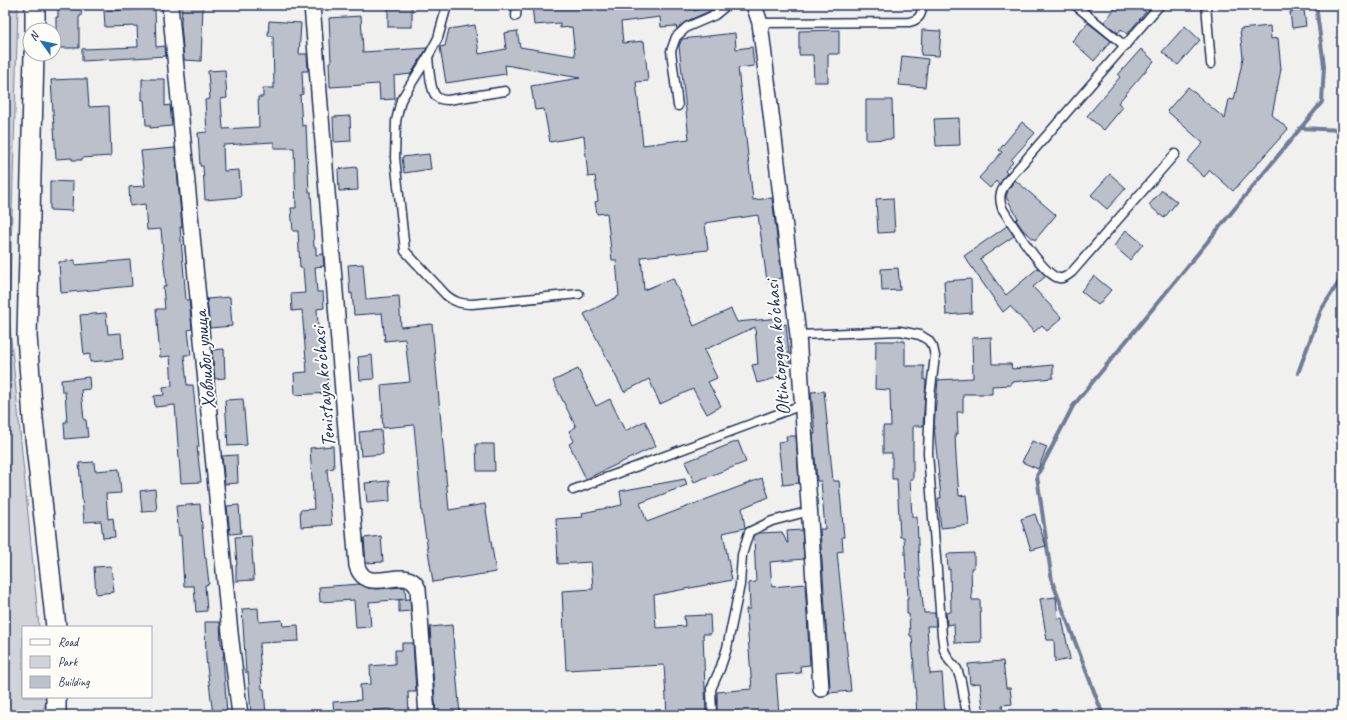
<svg xmlns="http://www.w3.org/2000/svg" width="1347" height="720" font-family="Caveat,sans-serif">
	<style>
		.green { fill: #d0d3d8; stroke: #76819b }
		.lines { fill: none; stroke-linecap: round; stroke-linejoin: round }
		.stream { stroke: #6f7b97; stroke-width: 4 }
		.building { fill: #bbc0ca; stroke: #1b2f5e }
		.service-casing { stroke: #1b2f5e; stroke-width: 11 }
		.minor-casing { stroke: #1b2f5e; stroke-width: 18 }
		.tertiary-casing { stroke: #1b2f5e; stroke-width: 22 }
		.service { stroke: #fdfcf7; stroke-width: 8 }
		.minor { stroke: #fdfcf7; stroke-width: 15 }
		.tertiary { stroke: #fdfcf7; stroke-width: 19 }
		.labels { text-anchor: middle; stroke-width: 4; stroke-linejoin: round; paint-order: stroke }
		.street-label { font-size: 20px; fill: #1b2f5e; stroke: #fdfcf7 }
	</style>
	<rect width="100%" height="100%" fill="#f0f0ee"/>
	<filter id="ink" filterUnits="userSpaceOnUse"><feTurbulence type="fractalNoise" baseFrequency=".025" numOctaves="2"/><feDisplacementMap in="SourceGraphic" scale="8" xChannelSelector="R" yChannelSelector="G"/><feConvolveMatrix kernelMatrix="1 2 1 2 8 2 1 2 1" color-interpolation-filters="sRGB"/></filter>
	<g filter="url(#ink)">
		<!-- green -->
		<path class="green" d="M5 5H18L9 319 39 627H23V697H48L41 715H5Z"/>
		<g class="lines">
			<!-- stream -->
			<g class="stream">
				<path d="M1300 128 1342 130"/>
				<path d="M1298 373 1321 310 1342 277"/>
				<path d="M1103 715 1052 581 1037 476 1073 406 1322 102 1324 66 1316 5"/>
			</g>
		</g>
		<!-- building -->
		<g class="building">
			<path d="M58 5H82L81 16 79 17V48H56V17H58Z"/>
			<path d="M182 5H203L201 61 184 60 181 24Z"/>
			<rect x="388" y="5" width="24" height="22"/>
			<path d="M532 5H694V11L711 5H718L712 10 685 22 677 29 676 26 661 27 660 17 621 22 623 43 644 41 648 81 636 82 643 145 689 139 679 46 682 39 735 33 736 49 752 47 754 66 738 68 753 200 772 198 782 278 767 281 758 215 705 223 708 250 641 257 644 290 673 278 694 326 731 309 737 322 780 318 781 325 786 324 790 365 785 367 787 375 757 383 752 365 758 364 755 327 704 350 717 378 708 382 721 406 707 414 693 389 660 404 649 379 624 392 584 314 619 296 616 260H612L607 213 597 214 595 202 598 201 595 176 588 177 584 136 550 142 544 109 535 110 531 86 580 78 505 65 506 74 446 83 440 47 445 46 449 29 475 25 479 54 506 49 504 33 517 31 520 47 575 56 572 27 560 28V23L534 25Z"/>
			<path d="M1118 5H1138L1146 12 1127 34 1121 29 1118 33 1104 22Z"/>
			<path d="M155 9 156 47 165 46 166 56 82 61V49L138 47 137 26 105 27 104 11Z"/>
			<path d="M1304 10 1306 26 1292 28 1290 12Z"/>
			<path d="M361 16 363 52 427 48 411 74 394 76 395 99 380 100 379 84 330 87 329 62H331L329 18Z"/>
			<path d="M269 21 301 23 299 54H307L308 71H302L303 94 300 95 302 126 306 125 309 192H311L314 247H316V255L323 254 324 266 315 267 317 292H323L324 308 317 309 319 342H321L323 371H327L329 393 295 395 294 373 307 372 302 310 292 311 291 294 305 293 303 268H300L298 231H293L291 208H296L294 148H274V142L223 145 224 171 239 170 241 197 205 200 203 166H200L198 133 207 132 205 100 210 99 208 71 225 70 227 98 221 99 223 129 259 127 258 97H263V88H274L273 36H268Z"/>
			<path d="M1088 23 1111 41 1094 61 1072 41Z"/>
			<path d="M1185 26 1200 40 1178 65 1162 52Z"/>
			<path d="M1270 26 1271 39 1278 38 1281 69 1272 115 1288 129 1233 191 1210 170 1204 177 1187 161 1203 143 1167 111 1188 87 1225 119 1229 99 1234 100 1243 58 1240 29Z"/>
			<path d="M839 30V54H828V82H814L813 55H799V31Z"/>
			<path d="M922 30 941 31 939 56 921 55Z"/>
			<path d="M1141 49 1154 61 1118 103 1123 107 1104 130 1087 116 1120 77 1118 75Z"/>
			<path d="M902 56 928 59 925 87 899 85Z"/>
			<path d="M75 79H87L89 107 109 106 111 156 82 158V160H72V158L56 159 51 80Z"/>
			<path d="M142 79H165V106L170 105 172 126 150 128V125H146L144 100H142Z"/>
			<path d="M866 100H892L893 139 866 140Z"/>
			<path d="M350 116 351 141 334 142 333 117Z"/>
			<path d="M959 118 960 145 936 146 934 119Z"/>
			<path d="M1022 122 1035 133 1011 160 1013 162 1005 171 1007 173 999 185 996 181 990 188 979 178 1002 152 999 150Z"/>
			<path d="M175 148 182 227H180L186 300H189L192 329 188 330 191 355H184L187 385H193L199 447H197L201 482 181 483 175 405 155 407 154 396 164 395 163 387 172 386 170 356 160 357 156 309H165L163 287 166 286 161 229 147 230 145 204 130 206 129 187 145 186 141 151Z"/>
			<path d="M429 154 431 169 404 173 402 157Z"/>
			<path d="M357 167 358 190 339 191 338 169Z"/>
			<path d="M1110 174 1126 188 1107 209 1091 195Z"/>
			<path d="M1015 180 1056 215 1035 240 1023 230 1016 220 1018 218 1006 197 1008 190Z"/>
			<path d="M50 181 73 182 72 211 50 210Z"/>
			<path d="M1162 190 1177 202 1164 218 1149 205Z"/>
			<path d="M893 198 895 232 878 233 876 199Z"/>
			<path d="M1007 226 1014 236 980 259 1006 295 1038 268 1046 276 1033 287 1062 318 1047 331 1042 325 1034 332 1010 306 1003 312 964 256Z"/>
			<path d="M1126 230 1143 244 1130 260 1114 246Z"/>
			<path d="M75 260V265L130 260 132 286 61 293 59 262Z"/>
			<path d="M363 264 366 299 399 296 401 327 432 324 449 510 485 504 496 572 433 582 422 513 414 425 383 428 382 415H383L381 385 410 382 405 339 385 341 382 313 354 315 352 293 350 294 348 265Z"/>
			<path d="M898 268 900 290 882 291 881 269Z"/>
			<path d="M1094 276 1111 290 1098 305 1081 291Z"/>
			<path d="M971 279 972 313 946 315 944 281Z"/>
			<path d="M230 297 232 326 210 328 207 299Z"/>
			<path d="M106 313 108 334 121 333 123 359 90 362V354L84 355 80 315Z"/>
			<path d="M991 337 992 364H1011L1012 369 1053 365V378L1011 382V385L992 386V394H963V412H957L958 434H955L956 457 959 496 966 495 969 525 941 528 938 498H941L934 426 938 380 973 378 972 338Z"/>
			<path d="M876 341H905V366H924V380H926L923 426H913V479H910L912 517H917L919 569 924 613H935L936 626H927L930 674 942 673 945 715H917L912 636H910L909 614H907V599H908L904 537H900L897 479H892V453H883V426H891L890 390 875 389Z"/>
			<path d="M224 349 225 378 215 379 212 350Z"/>
			<path d="M372 355 374 379 360 380 358 357Z"/>
			<path d="M578 369 596 406 610 399 625 431 645 421 656 446 586 479 569 444 574 441 569 431 576 427 553 381Z"/>
			<path d="M89 377 90 389 81 390 84 420H86L88 437 65 439 64 422H67L65 392H62L61 380Z"/>
			<path d="M824 391 833 481H839L844 537H842L843 551 837 552 851 691 829 693 830 688 820 529H825L821 481H817L813 434H815L811 392Z"/>
			<path d="M243 399 247 445 228 446 225 400Z"/>
			<path d="M381 430 383 454 361 456 359 432Z"/>
			<path d="M786 436H796L799 483 783 485 778 442 787 441Z"/>
			<path d="M738 441 746 462 694 482 685 462Z"/>
			<path d="M1032 441 1047 447 1038 469 1022 462Z"/>
			<path d="M476 444H494L495 471H477Z"/>
			<path d="M333 446 334 468 327 469 332 525 301 527 300 510 314 509 310 448Z"/>
			<path d="M237 455 238 483 225 484 222 456Z"/>
			<path d="M94 462 95 471 119 469 121 493 106 494 108 519 113 518 115 537 103 538 101 521 84 522 79 463Z"/>
			<path d="M762 478 769 497 742 508 745 528 723 533 732 580 654 595 656 628 685 626 684 616 710 615 711 634H703L706 715H667L664 665 566 670 562 591 593 589 591 562 558 564 556 519 583 517 582 513 622 505 620 491 685 479 687 485 640 503 647 522Z"/>
			<path d="M389 481 390 501 367 503 365 483Z"/>
			<path d="M155 489 157 511 142 512 140 491Z"/>
			<path d="M200 504 205 558H206L209 584 205 585 207 611 196 612 194 586H184L181 535 179 536 176 506Z"/>
			<path d="M239 505 241 533 230 534 227 506Z"/>
			<path d="M1035 514 1046 546 1031 550 1021 519Z"/>
			<path d="M802 530 804 559 770 562 772 587 805 584 810 665 800 666 801 673 776 675 779 715H717V692L752 689 746 609H750L749 583 756 582 754 536 759 533 782 532 787 543H788L787 531Z"/>
			<path d="M251 536 254 580 236 581V565H237L235 537Z"/>
			<path d="M381 536 383 562 366 563 364 538Z"/>
			<path d="M974 553V568H971L972 600H980L981 642 955 643 954 624 947 625 946 612H951L950 569 948 570 947 554Z"/>
			<path d="M111 566 114 592 96 594 94 567Z"/>
			<path d="M360 584 368 588 377 589 403 587 405 588 406 599 369 602 371 627 356 628 354 600 320 602 319 587Z"/>
			<path d="M1056 597 1058 619 1062 618 1070 659 1055 662 1054 640H1047L1040 599Z"/>
			<path d="M410 599 411 611 399 612V600Z"/>
			<path d="M258 608 259 622 282 620 283 626 298 625 299 641 260 643V647H259L262 689H264L266 715H251L248 672 246 673 242 609Z"/>
			<path d="M205 622H220L221 644H222L224 656H223L227 714 213 715 206 658Z"/>
			<path d="M452 625 460 715H436L430 627Z"/>
			<path d="M402 643H413L416 692H408L409 715H391L390 709 354 712V715H334L333 702 361 700 360 685 371 684 370 666 395 664V650H402Z"/>
			<path d="M1003 661 1006 688H1010L1012 704 1002 705 1003 715H984L980 683 970 684 968 664Z"/>
		</g>
		<g class="lines">
			<defs>
				<g id="service">
					<path d="M447 5 438 38 428 57 401 100 396 121 395 158 405 251 446 295C454 302 461 304 472 304L579 294"/>
					<path d="M1075 5 1125 46"/>
					<path d="M1160 5 1008 180C1001 191 998 195 1002 208 1011 222 1044 276 1059 278 1064 279 1068 275 1072 272L1175 154"/>
					<path d="M1206 5 1211 64"/>
					<path d="M516 16 517 5"/>
					<path d="M760 23 909 22C919 20 922 15 922 5"/>
					<path d="M428 57C429 66 430 90 436 96 439 100 444 100 448 100L505 91"/>
					<path d="M678 106 671 51 676 37 687 27 715 15 727 5"/>
					<path d="M798 335 900 331 920 335 928 340 933 347 935 356 930 396 928 453 942 636 944 650 949 660 957 669 961 681 967 715"/>
					<path d="M573 490 802 405"/>
					<path d="M712 715 711 689 720 669 727 648 740 585 742 555 749 532 772 521 810 511"/>
				</g>
				<g id="minor">
					<path d="M170 5 230 633 240 715"/>
					<path d="M312 5 357 566C368 599 407 561 418 589L427 715"/>
					<path d="M754 5 760 23 798 335 821 689"/>
				</g>
				<g id="tertiary">
					<path d="M35 30V5"/>
					<path d="M34 54 27 336 33 419 56 627"/>
					<path d="M56 715V697"/>
				</g>
			</defs>
			<!-- service casing -->
			<use href="#service" class="service-casing"/>
			<!-- minor casing -->
			<use href="#minor" class="minor-casing"/>
			<!-- tertiary casing -->
			<use href="#tertiary" class="tertiary-casing"/>
			<!-- service -->
			<use href="#service" class="service"/>
			<!-- minor -->
			<use href="#minor" class="minor"/>
			<!-- tertiary -->
			<use href="#tertiary" class="tertiary"/>
		</g>
	</g>
	<g class="labels">
		<!-- street labels -->
		<g class="street-label">
			<text transform="translate(777 348) rotate(-95)" y="7">Oltintopgan ko'chasi</text>
			<text transform="translate(204 360) rotate(-95)" y="7">Ховлибог улица</text>
			<text transform="translate(323 387) rotate(-95)" y="7">Tenistaya ko'chasi</text>
		</g>
	</g>
	<!-- margin -->
	<rect width="1347" height="720" fill="none" stroke="#fdfcf7" stroke-width="20"/>
	<rect x="10" y="10" width="1327" height="700" fill="none" stroke="#1b2f5e" stroke-width="1.5" filter="url(#ink)"/>
	<!-- legend -->
	<rect x="22" y="626" width="130" height="72" fill="#fdfcf7" stroke="#a3aaba"/>
	<rect x="30" y="639" width="20" height="6" fill="#fdfcf7" stroke="#a3aaba"/>
	<text x="58" y="646" font-size="12" fill="#1b2f5e">Road</text>
	<rect x="30" y="656" width="20" height="12" fill="#d0d3d8" stroke="#a3aaba"/>
	<text x="58" y="666" font-size="12" fill="#1b2f5e">Park</text>
	<rect x="30" y="676" width="20" height="12" fill="#bbc0ca" stroke="#a3aaba"/>
	<text x="58" y="686" font-size="12" fill="#1b2f5e">Building</text>
	<!-- north arrow -->
	<g transform="translate(42 42) rotate(303)"><circle r="19" fill="#fdfcf7" stroke="#a3aaba"/>
	<path d="M0-3L7 15L0 10L-7 15Z" fill="#1f6fb2"/>
	<text y="-6" font-size="11" font-weight="bold" text-anchor="middle" fill="#1b2f5e">N</text>
	</g>
</svg>
